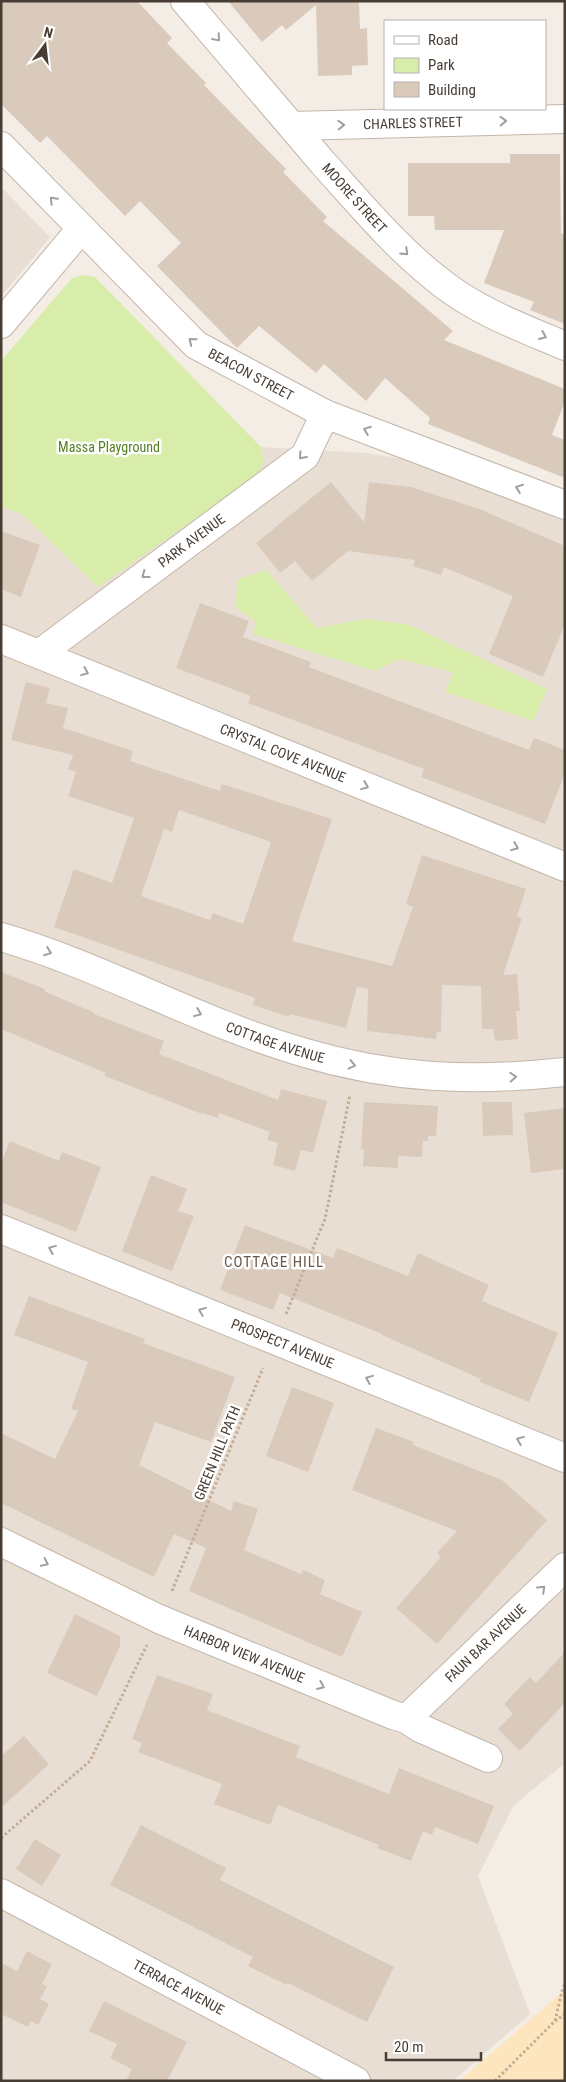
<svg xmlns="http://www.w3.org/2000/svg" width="566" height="2082" font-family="'Roboto Condensed',sans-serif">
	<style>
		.residential { fill: #e9ded3 }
		.green { fill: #d9edaa }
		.sand { fill: #fde5bd }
		.building { fill: #dacabc; fill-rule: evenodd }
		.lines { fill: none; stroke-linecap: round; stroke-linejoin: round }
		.minor-casing { stroke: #c4b6aa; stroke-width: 30 }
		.path { stroke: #c4ad97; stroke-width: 3; stroke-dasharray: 2.5 2.5; stroke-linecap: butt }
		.minor { stroke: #fff; stroke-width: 28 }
		.oneway { stroke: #a49e9a }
		.labels { text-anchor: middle; stroke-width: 5; stroke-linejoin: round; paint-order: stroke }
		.street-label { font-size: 14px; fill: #483d34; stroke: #fff }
		.park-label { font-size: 14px; fill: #547f21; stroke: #fff }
		.neighbourhood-label { font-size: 15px; letter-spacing: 1px; fill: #6b594a; stroke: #fff }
	</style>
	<rect width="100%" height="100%" fill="#f4ede5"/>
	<!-- residential -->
	<g class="residential">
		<path d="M1 187 50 237 1 297Z"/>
		<path d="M261 447 366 453 424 462 565 521V1763L514 1805 478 1876 530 2014 453 2081H1V506L23 515 98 587 264 461Z"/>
	</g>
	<!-- green -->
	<g class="green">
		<path d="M85 275 95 277 261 447 264 461 256 476 98 587 23 515 1 506V361L72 278Z"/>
		<path d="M266 570 317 628 364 619 407 624 547 689 533 721 445 692 453 672 399 659 375 671 253 634 256 622 235 607 238 579Z"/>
	</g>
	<!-- sand -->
	<path class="sand" d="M565 1990V2081H459Z"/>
	<!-- building -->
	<g class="building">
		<path d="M1 1H137L172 38 167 43 206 83 204 85 286 169 283 172 327 217 323 221 453 331 444 340 565 389V401L552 435 565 440V478L428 424 430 418 385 378 366 401 324 364 316 373 259 326 237 348 157 266 181 243 140 201 125 216 47 136 40 143 1 104Z"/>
		<path d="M228 1H359L360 29 367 28 368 65 352 66V75L318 76 316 5 286 30 282 25 262 42Z"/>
		<path d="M510 154H560L561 233 565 235V324L530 310 534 302 484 283 504 230H435L434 216H408V163H510Z"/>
		<path d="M331 482 364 522 369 482 411 487 482 510 565 546V624L543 677 489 654 513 596 444 567 441 575 413 566 415 560 348 551 312 581 295 561 280 573 256 543Z"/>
		<path d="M1 531 40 545 21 597 1 589Z"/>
		<path d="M200 603 249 621 243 637 311 662 309 667 529 750 534 738 565 750V773L545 824 421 777 424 769 248 703 251 696 176 668Z"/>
		<path d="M26 682 50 688 46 703 68 708 63 728 133 751 130 761 220 791 222 784 332 819 292 941 392 966 413 907 406 904 422 855 526 889 517 916 522 918 503 975 517 974 520 1011H516L518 1039 495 1041 493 1029H482L481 986 442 985 441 1032H437L436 1039 367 1031 368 989 357 987 346 1028 290 1014 289 1017 253 1005 255 998 54 927 74 869 112 883 134 818 68 796 76 772 68 769 73 755 11 740ZM179 810 271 842 243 924 213 913 210 920 141 896 164 829 172 832Z"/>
		<path d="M1 972 45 989 44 991 95 1013 94 1014 164 1041 159 1054 278 1100 281 1089 327 1101 313 1153 301 1150 295 1171 273 1165 278 1143 267 1140 270 1132 219 1113 218 1118 203 1113 202 1114 105 1076 106 1073 1 1029Z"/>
		<path d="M364 1102 438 1106 436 1136H428V1141H423L422 1157 398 1156V1168L363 1166 364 1149H361Z"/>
		<path d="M482 1102H512L513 1135 483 1136Z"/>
		<path d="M565 1108V1169L531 1173 524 1113Z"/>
		<path d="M10 1141 59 1161 62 1152 101 1167 76 1232 1 1202V1163Z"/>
		<path d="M151 1175 187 1189 178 1211 194 1216 172 1271 122 1251Z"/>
		<path d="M245 1225 333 1258 337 1248 408 1276 418 1253 489 1285 482 1301 558 1333 529 1402 480 1382 481 1379 382 1335V1334L280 1293 273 1310 220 1290Z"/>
		<path d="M29 1296 145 1339 143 1343 235 1377 211 1442 155 1422 139 1465 231 1511 234 1501 258 1509 244 1550 301 1574 303 1570 325 1580 320 1594 362 1612 342 1657 189 1591 206 1548 174 1534 154 1577 1 1503V1433L55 1459 78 1411 71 1409 88 1362 14 1335Z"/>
		<path d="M292 1387 334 1403 308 1472 266 1456Z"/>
		<path d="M376 1428 414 1442 413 1445 502 1480 547 1520 437 1644 396 1608 441 1557 437 1553 457 1531 352 1490Z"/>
		<path d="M75 1614 120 1636V1646L97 1696 47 1673Z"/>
		<path d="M565 1652V1703L520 1751 498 1729 513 1714 504 1704 530 1677 536 1683Z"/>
		<path d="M157 1675 213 1694 207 1710 300 1746 296 1757 389 1794 399 1768 494 1806 478 1844 435 1827 432 1835 423 1831 411 1861 377 1848 379 1845 278 1805 270 1825 214 1804 222 1784 138 1752 142 1743 132 1739Z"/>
		<path d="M24 1736 49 1764 1 1808V1756Z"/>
		<path d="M141 1825 226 1868 220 1880 394 1967 367 2022 288 1983 287 1985 248 1966 253 1957 110 1885Z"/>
		<path d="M35 1839 61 1855 42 1886 16 1869Z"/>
		<path d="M27 1951 52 1964 42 1984 47 1986 40 1999 49 2004 38 2025 31 2021 28 2027 1 2014V1963L17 1971Z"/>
		<path d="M104 2001 187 2042 167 2081H126L132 2069 110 2058 117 2044 89 2031Z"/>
	</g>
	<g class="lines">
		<defs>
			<g id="minor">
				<path id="s1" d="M185 1C231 55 277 109 323 163 361 205 398 250 443 284 479 312 523 328 565 346"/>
				<path id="s2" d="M292 126 565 119"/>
				<path id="s3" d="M1 146 196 345 325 414 565 505"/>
				<path d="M1 324 81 229"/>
				<path id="s4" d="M1 639 565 867"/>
				<path id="s5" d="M39 654 305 456 325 414"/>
				<path id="s6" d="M1 937C104 967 199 1022 302 1052 392 1079 472 1082 565 1072"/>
				<path id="s7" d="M1 1229 565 1458"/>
				<path id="s8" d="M1 1542 159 1619 393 1715 406 1719 420 1728 488 1758"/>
				<path id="s9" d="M406 1719 565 1567"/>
				<path id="s10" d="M1 1893 356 2081"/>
			</g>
		</defs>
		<!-- minor casing -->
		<use href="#minor" class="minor-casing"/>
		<!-- path -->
		<g class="path">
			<path d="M286 1314 325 1219 350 1095"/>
			<path d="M172 1591 263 1368"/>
			<path d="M1 1838 90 1761 147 1645"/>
			<path d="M555 2021 565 2014"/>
			<path d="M495 2081 555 2021 563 1987 565 1985"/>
		</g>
		<!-- minor -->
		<use href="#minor" class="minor"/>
	</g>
	<!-- one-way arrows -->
	<defs><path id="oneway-chevron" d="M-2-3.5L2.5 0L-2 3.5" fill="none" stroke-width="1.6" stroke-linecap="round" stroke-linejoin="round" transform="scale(1.25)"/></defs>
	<g class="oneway">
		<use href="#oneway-chevron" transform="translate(217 38) rotate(49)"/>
		<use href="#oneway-chevron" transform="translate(503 121) rotate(-2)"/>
		<use href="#oneway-chevron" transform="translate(341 125) rotate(-2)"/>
		<use href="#oneway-chevron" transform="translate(53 200) rotate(-134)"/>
		<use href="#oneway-chevron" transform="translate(405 252) rotate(44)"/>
		<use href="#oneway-chevron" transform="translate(543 336) rotate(23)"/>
		<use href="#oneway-chevron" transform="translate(192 341) rotate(-141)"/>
		<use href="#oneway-chevron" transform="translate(367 430) rotate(-159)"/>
		<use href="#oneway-chevron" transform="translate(302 456) rotate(132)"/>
		<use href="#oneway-chevron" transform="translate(519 488) rotate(-159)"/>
		<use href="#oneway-chevron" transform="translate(145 575) rotate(143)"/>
		<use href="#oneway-chevron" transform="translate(85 672) rotate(22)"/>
		<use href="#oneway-chevron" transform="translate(365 786) rotate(22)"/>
		<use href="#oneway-chevron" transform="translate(515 847) rotate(22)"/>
		<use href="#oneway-chevron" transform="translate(48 952) rotate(21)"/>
		<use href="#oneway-chevron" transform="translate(198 1013) rotate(22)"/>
		<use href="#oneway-chevron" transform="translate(352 1065) rotate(13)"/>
		<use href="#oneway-chevron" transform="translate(513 1077) rotate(-3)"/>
		<use href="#oneway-chevron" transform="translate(52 1249) rotate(-158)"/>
		<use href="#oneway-chevron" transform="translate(202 1311) rotate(-158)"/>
		<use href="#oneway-chevron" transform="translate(369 1379) rotate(-158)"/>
		<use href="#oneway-chevron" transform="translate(520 1440) rotate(-158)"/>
		<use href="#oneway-chevron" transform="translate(45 1563) rotate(26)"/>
		<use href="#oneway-chevron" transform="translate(542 1589) rotate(-44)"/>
		<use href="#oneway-chevron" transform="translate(321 1686) rotate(23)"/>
	</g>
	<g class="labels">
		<!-- street labels -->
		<g class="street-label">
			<text dy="5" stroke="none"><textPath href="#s2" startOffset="121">CHARLES STREET</textPath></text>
			<text dy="5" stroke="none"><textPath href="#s1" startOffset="260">MOORE STREET</textPath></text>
			<text dy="5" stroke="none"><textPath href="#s3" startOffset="341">BEACON STREET</textPath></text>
			<text dy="5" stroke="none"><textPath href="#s5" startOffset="190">PARK AVENUE</textPath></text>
			<text dy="5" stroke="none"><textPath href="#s4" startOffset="304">CRYSTAL COVE AVENUE</textPath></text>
			<text dy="5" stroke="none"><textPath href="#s6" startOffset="294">COTTAGE AVENUE</textPath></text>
			<text dy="5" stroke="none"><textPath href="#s7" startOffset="304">PROSPECT AVENUE</textPath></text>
			<text transform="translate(217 1453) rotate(-68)" y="5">GREEN HILL PATH</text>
			<text dy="5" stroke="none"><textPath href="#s9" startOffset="110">FAUN BAR AVENUE</textPath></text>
			<text dy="5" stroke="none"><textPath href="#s8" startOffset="268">HARBOR VIEW AVENUE</textPath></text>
			<text dy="5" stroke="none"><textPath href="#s10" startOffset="201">TERRACE AVENUE</textPath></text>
		</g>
		<!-- park labels -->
		<g class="park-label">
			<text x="109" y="452">Massa Playground</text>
		</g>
		<!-- neighbourhood labels -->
		<g class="neighbourhood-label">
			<text x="274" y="1267">COTTAGE HILL</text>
		</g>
	</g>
	<!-- border -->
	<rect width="566" height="2082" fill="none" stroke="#483d34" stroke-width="5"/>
	<!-- legend -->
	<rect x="384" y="20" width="162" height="90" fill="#ffffff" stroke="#b6b1ae"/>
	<rect x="394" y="36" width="25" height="8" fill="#ffffff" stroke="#b6b1ae"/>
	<text x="428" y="45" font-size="15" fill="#483d34">Road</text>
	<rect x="394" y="58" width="25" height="15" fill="#d9edaa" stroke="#b6b1ae"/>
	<text x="428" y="70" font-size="15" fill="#483d34">Park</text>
	<rect x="394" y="82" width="25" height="15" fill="#dacabc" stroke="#b6b1ae"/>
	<text x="428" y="95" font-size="15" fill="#483d34">Building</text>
	<!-- north arrow -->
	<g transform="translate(45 45) rotate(15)" stroke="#ffffff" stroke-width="4" paint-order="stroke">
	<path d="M0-4L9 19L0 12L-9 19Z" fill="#483d34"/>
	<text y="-8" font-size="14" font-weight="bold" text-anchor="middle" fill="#483d34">N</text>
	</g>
	<!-- scale -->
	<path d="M386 2052v8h95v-8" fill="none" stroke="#483d34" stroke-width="2.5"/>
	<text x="394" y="2052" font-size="15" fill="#483d34" stroke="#ffffff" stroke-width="4" paint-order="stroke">20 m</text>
</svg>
